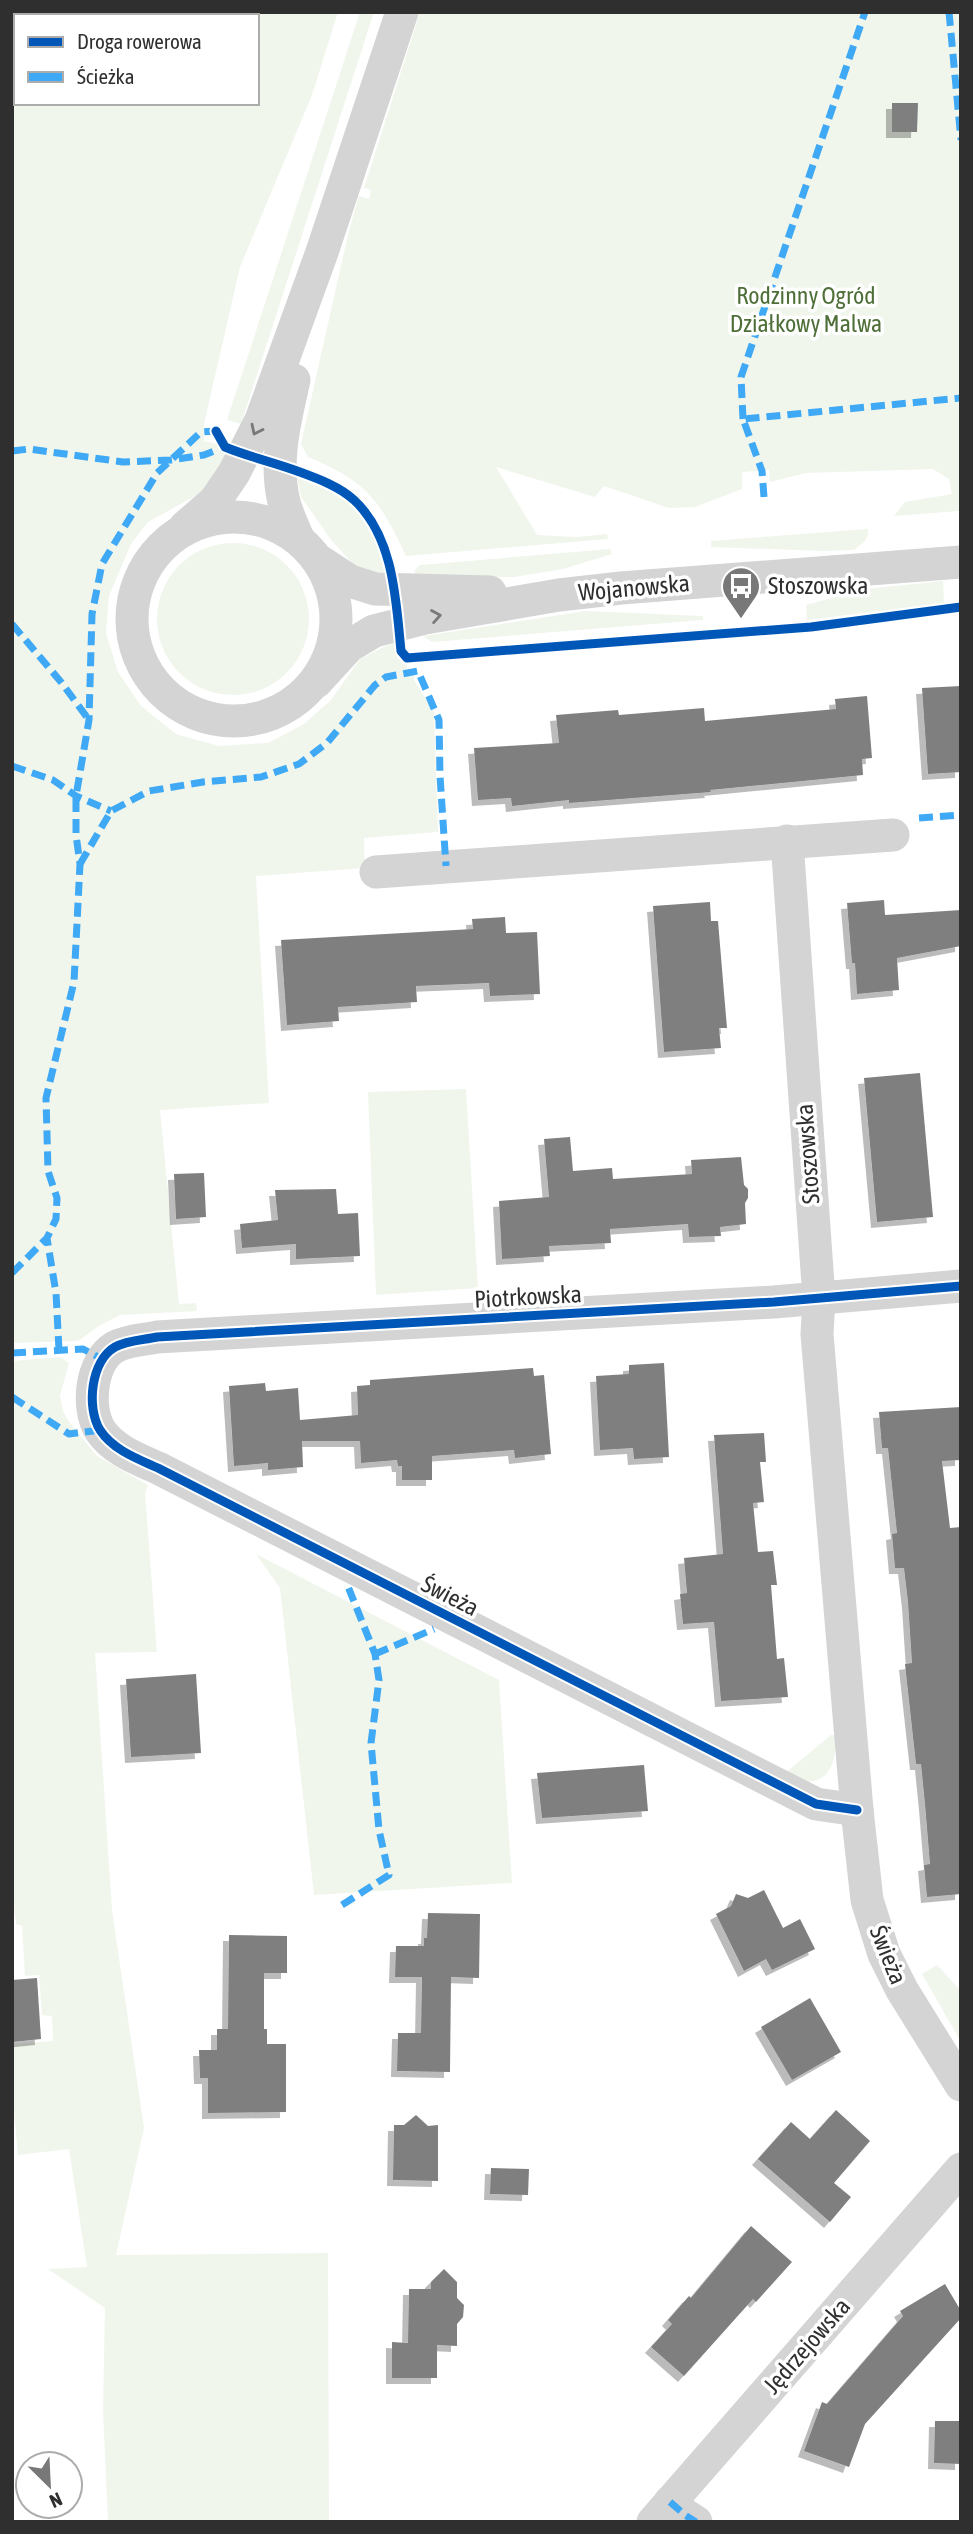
<svg xmlns="http://www.w3.org/2000/svg" width="973" height="2534" font-family="'Asap Condensed',sans-serif">
	<style>
		.green { fill: #f0f6ec; fill-rule: evenodd }
		.building { fill: #7f7f7f; filter: url(#shadow) }
		.lines { fill: none; stroke-linecap: round; stroke-linejoin: round }
		.street { stroke: #d4d4d4; stroke-width: 33 }
		.quiet { stroke: #3fa9f5; stroke-width: 7; stroke-dasharray: 14 7; stroke-linecap: butt }
		.cycleway-casing { stroke: #fff; stroke-width: 13 }
		.cycleway { stroke: #0057b8; stroke-width: 9 }
		.oneway { stroke: #797979 }
		.labels { text-anchor: middle; stroke-width: 7; stroke-linejoin: round; paint-order: stroke }
		.park-label { font-size: 24px; fill: #4e6f38; stroke: #fff }
		.poi-label { font-size: 24px; fill: #2f2f2f; stroke: #fff; text-anchor: start }
		.street-label { font-size: 24px; fill: #2f2f2f; stroke: #fff }
	</style>
	<defs>
		<filter id="shadow"><feDropShadow dx="-6" dy="6" stdDeviation="0" flood-color="#0004"/></filter>
	</defs>
	<rect width="100%" height="100%" fill="#fff"/>
	<!-- green -->
	<g class="green">
		<path d="M12 12H338L312 95 240 267 204 424V441L217 444 230 455 206 490 148 522 131 544 109 596 106 633 118 672 141 706 176 734 219 746 268 743 304 724 331 700 360 659 394 642 397 657 407 664 406 675H414V680L434 712 438 832 364 838 365 868 256 876 269 1103 160 1110 179 1304 196 1303 197 1311 120 1315 99 1326 78 1341 12 1343ZM16 16H257V103H16Z"/>
		<path d="M360 12H374L241 424 227 420Z"/>
		<path d="M420 12H961V539L959 511 894 516 905 502 952 494 949 479 933 469 806 473 770 482 769 470 742 472V489L695 507 669 508 604 486 595 497 496 467 537 535 577 537 607 534 608 539 406 556C380 500 366 481 308 457L301 444 349 230 359 196 369 199 371 190 364 188Z"/>
		<path d="M297 475C352 499 372 515 387 576L367 572 353 564 332 541 301 497Z"/>
		<path d="M868 529V535L864 542 854 550 822 551 711 547V541Z"/>
		<circle cx="233" cy="619" r="76"/>
		<path d="M610 549 612 554 563 569 514 577 414 578 415 570 420 565Z"/>
		<path d="M943 581 944 603 807 620 806 605 865 589Z"/>
		<path d="M586 611 703 616V620L432 642 423 636Z"/>
		<path d="M466 1089 478 1288 376 1295 368 1092Z"/>
		<path d="M60 1357 69 1363 60 1396 63 1411 69 1422 97 1456 148 1485 145 1493 157 1652 95 1653 112 1910 144 2128 116 2255 328 2253 329 2522H108L103 2410 105 2308 48 2269 87 2267 69 2149 18 2155 12 2089V2044L53 2041 52 2016 42 2015 39 1975 25 1976 22 1926 16 1924 12 1890V1361Z"/>
		<path d="M256 1554 499 1680 512 1883 314 1895 280 1588Z"/>
		<path d="M831 1735H836C837 1754 832 1784 806 1781 798 1780 790 1777 783 1775Z"/>
		<path d="M937 1965 961 1991V2042L922 1974Z"/>
	</g>
	<!-- building -->
	<g class="building">
		<path d="M892 103H918L917 132H892Z"/>
		<path d="M961 686V772L928 774 922 688Z"/>
		<path d="M867 696 872 758 862 759 863 775 710 790 711 792 569 803V800L512 806 511 798 478 800 474 748 559 743 556 715 618 710 619 715 704 708 705 721 836 709 835 699Z"/>
		<path d="M884 900 885 915 961 910V946L897 958 899 990 857 994 855 963H852L847 903Z"/>
		<path d="M710 902 711 921H718L724 993 727 1028H719L721 1048 664 1052 653 906Z"/>
		<path d="M505 917 506 933 537 932 540 994 490 996 489 983 416 986 417 1002 338 1007 339 1021 287 1025 281 940 473 929 472 919Z"/>
		<path d="M920 1073 933 1217 877 1222 864 1078Z"/>
		<path d="M570 1137 573 1171 612 1168 613 1179 692 1174 691 1160 741 1157 744 1185 748 1189V1198L745 1203 746 1224 720 1227 721 1236 689 1237 688 1224 610 1229 611 1243 549 1246 550 1256 502 1259 499 1201 549 1197 544 1139Z"/>
		<path d="M204 1173 206 1217 176 1219 174 1174Z"/>
		<path d="M336 1189 338 1214 358 1213 360 1256 296 1259V1244L242 1248 240 1224 278 1220 275 1190Z"/>
		<path d="M664 1363 669 1457 634 1459 633 1448 600 1450 596 1376 629 1374V1365Z"/>
		<path d="M533 1368 534 1376 544 1375 551 1454 515 1458 514 1450 432 1456V1480H402V1466H398L397 1460 361 1463 360 1441H302L303 1467 268 1470V1463L234 1466 229 1386 265 1383 266 1391 298 1388 300 1420 358 1415 357 1386 370 1385V1380Z"/>
		<path d="M961 1407V1460L942 1461 950 1528 961 1527V1894L927 1897 924 1865 930 1864 925 1804 921 1764H916L905 1664 912 1663 908 1602 904 1568H895L892 1534 897 1533 888 1448H882L879 1412Z"/>
		<path d="M764 1433 766 1462H760L764 1502 753 1503 758 1552 773 1551 777 1585H771L777 1659 784 1658 788 1697 721 1701 714 1622 683 1624 680 1594 687 1593 684 1558 723 1554 714 1435Z"/>
		<path d="M196 1674 201 1753 131 1757 126 1679Z"/>
		<path d="M644 1765 648 1811 542 1818 537 1773Z"/>
		<path d="M764 1890 783 1928 800 1919 815 1949 772 1970 766 1959 744 1971 716 1914 731 1906 736 1894 748 1898Z"/>
		<path d="M428 1913 480 1914 479 1978 451 1977 450 2072 397 2071 398 2033H421L422 1977H395L396 1946H424V1938H427Z"/>
		<path d="M229 1935 287 1936V1973H264V2029H267V2044H286V2112L208 2113V2078H200L199 2050H217V2029H228Z"/>
		<path d="M37 1978 41 2039 12 2042V1980Z"/>
		<path d="M810 1998 841 2052 792 2080 761 2027Z"/>
		<path d="M836 2110 870 2141 834 2183 851 2197 830 2222 758 2159 791 2122 810 2139Z"/>
		<path d="M416 2115 428 2126 438 2125V2181L393 2180 394 2125H404Z"/>
		<path d="M491 2168 529 2169 528 2195 490 2194Z"/>
		<path d="M751 2226 792 2262 756 2302 753 2299 684 2376 651 2347 672 2324 668 2320 689 2296 691 2298Z"/>
		<path d="M444 2269 457 2282V2298L464 2305 463 2317 457 2324V2346L437 2345V2378H392V2342L408 2343 409 2289H431V2282Z"/>
		<path d="M945 2284 961 2311V2318L865 2424 849 2467 804 2451 822 2402 827 2404 903 2316 900 2311Z"/>
		<path d="M935 2421H961V2464L934 2463Z"/>
	</g>
	<g class="lines">
		<!-- street -->
		<g class="street">
			<path d="M294 380C285 420 274 461 284 502 287 514 293 526 298 538"/>
			<circle cx="234" cy="619" r="102"/>
			<path d="M185 527 215 501 234 473 261 420 322 252 402 12"/>
			<path d="M318 560 350 581 375 589 490 592"/>
			<path d="M316 682 349 646 374 631 425 618 559 595 621 588 961 562"/>
			<path d="M787 841 819 1299 817 1334 857 1810 867 1900 884 1954 902 1990 961 2085"/>
			<path d="M376 872 893 835"/>
			<path d="M857 1810 816 1804 158 1468C138 1459 113 1450 100 1430 86 1407 91 1361 115 1347 128 1340 144 1340 157 1337L774 1302 961 1286"/>
			<path d="M670 2502 685 2515 696 2522"/>
			<path d="M653 2522 961 2169"/>
		</g>
		<!-- quiet -->
		<g class="quiet">
			<path d="M949 12 961 140"/>
			<path d="M743 419 741 377 865 12"/>
			<path d="M12 451 29 449 123 462 171 460 204 455 225 447"/>
			<path d="M764 497 762 471 743 419 961 398"/>
			<path d="M12 624 61 682 89 720"/>
			<path d="M12 766 53 780 76 796 111 811"/>
			<path d="M919 818 961 815"/>
			<path d="M80 864 111 811 149 791 203 782 261 777 299 764 327 743 375 685 386 677 418 671 439 720 440 776 446 866"/>
			<path d="M12 1273 47 1238"/>
			<path d="M59 1350 56 1293 47 1238 56 1219 57 1198 48 1171 46 1098 74 982 80 864 76 835V796L89 720 92 614 102 564 157 473 201 432 216 431"/>
			<path d="M12 1353 83 1349 102 1359"/>
			<path d="M12 1397 69 1434 100 1430"/>
			<path d="M375 1654 434 1629"/>
			<path d="M342 1905 389 1875 379 1830 371 1743 379 1680 375 1654 347 1584"/>
			<path d="M670 2502 685 2515 696 2522"/>
		</g>
		<defs>
			<g id="cycleway">
				<path d="M216 431 225 447C249 457 273 462 297 471 316 478 339 486 354 500 394 537 396 601 401 651L407 658 811 627 961 607"/>
				<path d="M857 1810 816 1804 158 1468C138 1459 113 1450 100 1430 86 1407 91 1361 115 1347 128 1340 144 1340 157 1337L774 1302 961 1286"/>
			</g>
		</defs>
		<!-- cycleway casing -->
		<use href="#cycleway" class="cycleway-casing"/>
		<!-- cycleway -->
		<use href="#cycleway" class="cycleway"/>
	</g>
	<!-- one-way arrows -->
	<defs><path id="oneway-chevron" d="M-2-3.5L2.5 0L-2 3.5" fill="none" stroke-width="1.6" stroke-linecap="round" stroke-linejoin="round" transform="scale(1.75)"/></defs>
	<g class="oneway">
		<use href="#oneway-chevron" transform="translate(256 430) rotate(116)"/>
		<use href="#oneway-chevron" transform="translate(436 616) rotate(-10)"/>
	</g>
	<!-- icons -->
	<defs>
		<symbol id="bus-pin" viewBox="-11 -11 22 30"><path d="M0 17L-7.5 6A9.5 9.5 0 1 1 7.5 6Z" fill="#787878" stroke="#fff"/><path d="M-5-6H5V4H4V6H2V4H-2V6H-4V4H-5ZM-3.5-4V0h7V-4ZM-3.5 1.2v1.5H-2V1.2ZM2 1.2v1.5H3.5V1.2Z" fill="#fff"/></symbol>
	</defs>
	<g fill-rule="evenodd">
		<use href="#bus-pin" x="719" y="564" width="44" height="60"/>
	</g>
	<g class="labels">
		<!-- park labels -->
		<g class="park-label">
			<text x="806" y="304">Rodzinny Ogród<tspan x="806" dy="28">Działkowy Malwa</tspan></text>
		</g>
		<!-- poi labels -->
		<g class="poi-label">
			<text x="768" y="594">Stoszowska</text>
		</g>
		<!-- street labels -->
		<g class="street-label">
			<text transform="translate(634 588) rotate(-5)" y="8">Wojanowska</text>
			<text transform="translate(808 1154) rotate(-94)" y="8">Stoszowska</text>
			<text transform="translate(528 1297) rotate(-3)" y="8">Piotrkowska</text>
			<text transform="translate(450 1596) rotate(27)" y="8">Świeża</text>
			<text transform="translate(888 1955) rotate(68)" y="8">Świeża</text>
			<text transform="translate(807 2346) rotate(-49)" y="8">Jędrzejowska</text>
		</g>
	</g>
	<!-- border -->
	<rect width="973" height="2534" fill="none" stroke="#2f2f2f" stroke-width="28"/>
	<!-- legend -->
	<rect x="14" y="14" width="245" height="91" fill="#ffffff" stroke="#acacac" stroke-width="2"/>
	<rect x="28" y="37" width="35" height="10" fill="#0057b8" stroke="#acacac" stroke-width="2"/>
	<text x="77" y="49" font-size="21" fill="#2f2f2f">Droga rowerowa</text>
	<rect x="28" y="72" width="35" height="10" fill="#3fa9f5" stroke="#acacac" stroke-width="2"/>
	<text x="77" y="84" font-size="21" fill="#2f2f2f">Ścieżka</text>
	<!-- north arrow -->
	<g transform="translate(49 2485) rotate(156)"><circle r="33" fill="#ffffff" stroke="#acacac" stroke-width="2"/>
	<path d="M0-5L12 26L0 18L-12 26Z" fill="#787878"/>
	<text y="-10" font-size="19" font-weight="bold" text-anchor="middle" fill="#2f2f2f">N</text>
	</g>
</svg>
